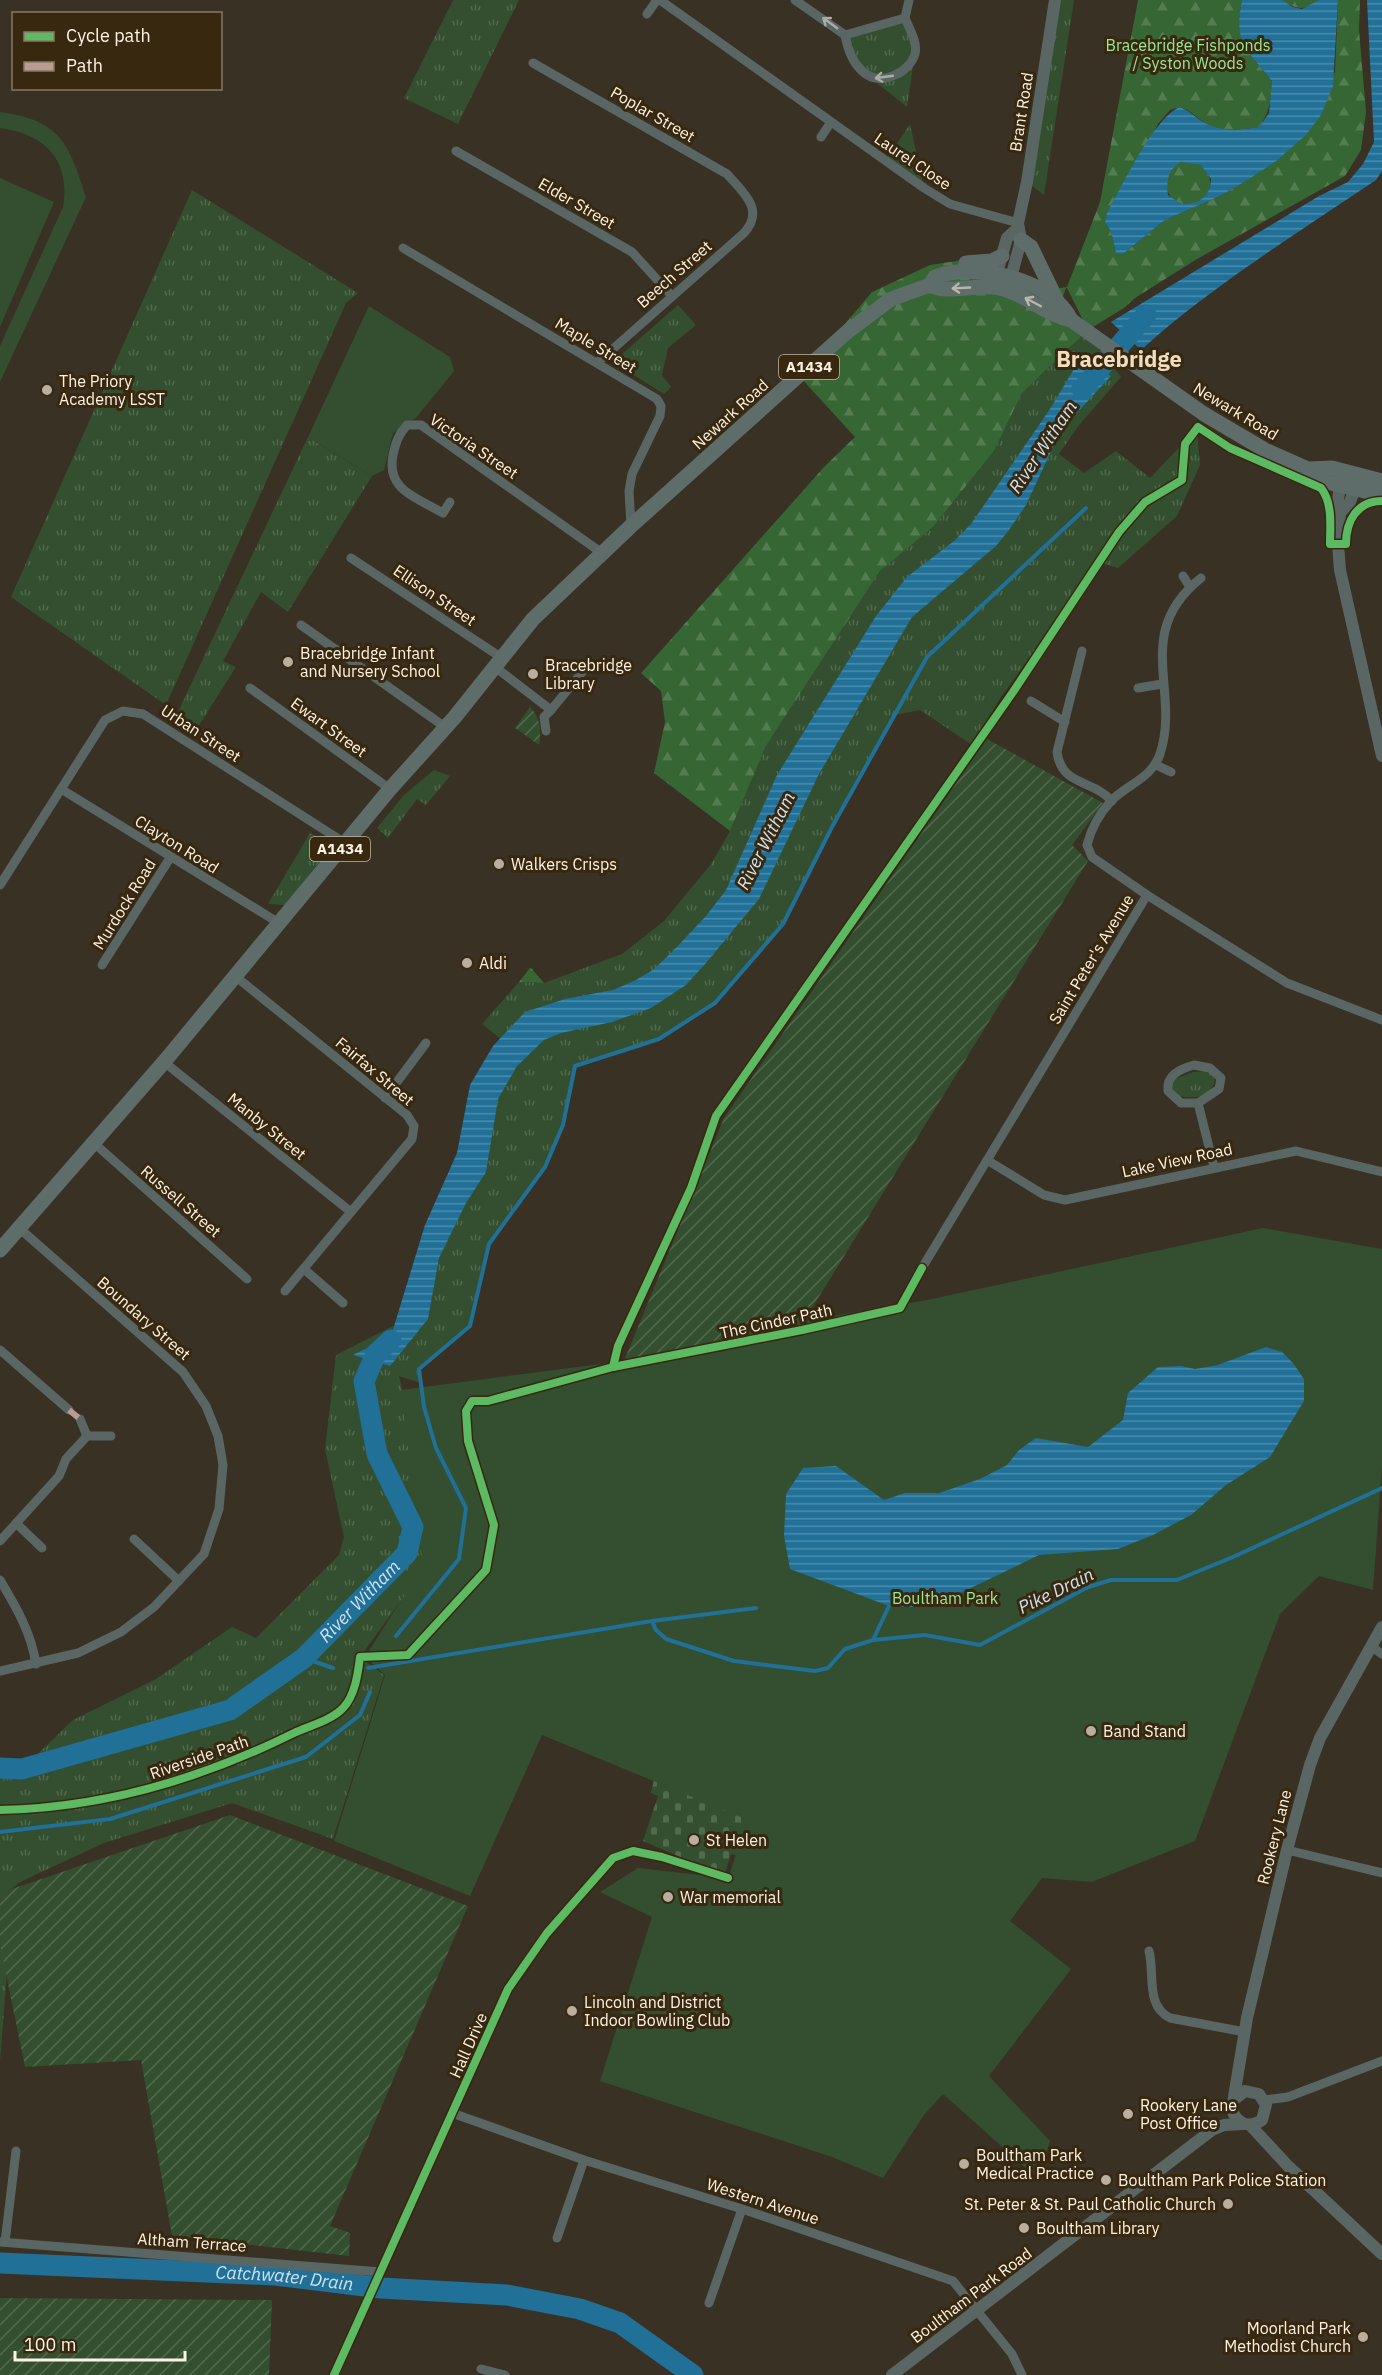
<svg xmlns="http://www.w3.org/2000/svg" width="1382" height="2375" font-family="'IBM Plex Sans',sans-serif">
	<style>
		.grass { fill: url(#grass-tufts) }
		.forest { fill: url(#forest-firs); fill-rule: evenodd }
		.cemetery { fill: url(#cemetery-stones) }
		.park { fill: #334f2f }
		.garden { fill: url(#garden-furrows) }
		.water { fill: url(#water-rules); fill-rule: evenodd }
		.lines { fill: none; stroke-linecap: round; stroke-linejoin: round }
		.stream { stroke: #207098; stroke-width: 4 }
		.river { stroke: #207098; stroke-width: 21 }
		.minor { stroke: #5a6664; stroke-width: 9 }
		.tertiary { stroke: #5a6664; stroke-width: 12 }
		.primary { stroke: #5f6d6a; stroke-width: 15 }
		.quiet { stroke: #b99d93; stroke-width: 6; stroke-dasharray: 12 6; stroke-linecap: butt }
		.cycleway-casing { stroke: #38280f; stroke-width: 11 }
		.cycleway { stroke: #5cba63; stroke-width: 8 }
		.oneway { stroke: #acaca4 }
		.oneway2 { stroke: #b6b7ad }
		.poi-dot { fill: #b8afa0; stroke: #38280f; stroke-width: 2 }
		.labels { text-anchor: middle; stroke-width: 6; stroke-linejoin: round; paint-order: stroke }
		.shield { fill: #38280f; stroke: #c2b6a4; stroke-width: 1.5 }
		.shield-label { font-size: 15px; font-weight: bold; fill: #fdf3e4 }
		.park-label { font-size: 16px; fill: #98e997; stroke: #38280f }
		.street-label { font-size: 16px; fill: #fdf3e4; stroke: #38280f }
		.poi-label { font-size: 16px; fill: #fdf3e4; stroke: #38280f; text-anchor: start }
		.water-label { font-size: 18px; font-style: italic; fill: #cfe2f0; stroke: #38280f }
		.district-label { font-size: 22px; font-weight: bold; fill: #f1ddbf; stroke: #38280f }
	</style>
	<defs>
		<pattern id="grass-tufts" width="24" height="20" patternUnits="userSpaceOnUse" patternTransform="scale(1.5)"><rect width="24" height="20" fill="#334f2f"/><path d="M3 7l-1-3M5 7V3M7 7l1-3M15 17l-1-3M17 17v-4M19 17l1-3" fill="none" stroke="#51694d"/></pattern>
		<pattern id="forest-firs" width="22" height="20" patternUnits="userSpaceOnUse" patternTransform="scale(1.5)"><rect width="22" height="20" fill="#356633"/><path d="M5 1l3.5 6h-7zM16 11l3.5 6h-7z" fill="#537c50"/></pattern>
		<pattern id="cemetery-stones" width="16" height="16" patternUnits="userSpaceOnUse" patternTransform="scale(1.5)"><rect width="16" height="16" fill="#334f2f"/><path d="M2 7V4a2 2 0 0 1 4 0v3zM10 15v-3a2 2 0 0 1 4 0v3z" fill="#51694d"/></pattern>
		<pattern id="garden-furrows" width="10" height="10" patternUnits="userSpaceOnUse" patternTransform="scale(1.5)"><rect width="10" height="10" fill="#334f2f"/><path d="M-1 1l2-2M0 10L10 0M9 11l2-2" fill="none" stroke="#51694d"/></pattern>
		<pattern id="water-rules" width="6" height="5" patternUnits="userSpaceOnUse" patternTransform="scale(1.5)"><rect width="6" height="5" fill="#207098"/><path d="M0 2.5h6" fill="none" stroke="#4c8cab"/></pattern>
	</defs>
	<rect width="100%" height="100%" fill="#393123"/>
	<!-- grass -->
	<g class="grass">
		<path d="M453 0H519L458 124 404 98Z"/>
		<path d="M1055 0H1074L1044 195 1027 182Z"/>
		<path d="M905 18 915 53 907 107 857 67 845 35Z"/>
		<path d="M910 124 924 188 885 161Z"/>
		<path d="M192 190 358 293 346 303 166 705 11 597Z"/>
		<path d="M678 305 696 325 668 348 662 375 671 387 664 394 613 362Z"/>
		<path d="M1088 330 1121 377 1079 425 1059 454 1084 473 1116 451 1150 478 1197 429 1200 465 1177 516 1118 568 1099 562 1001 697 972 745 920 710 895 715 832 827 783 924 715 1003 659 1039 575 1066 563 1125 545 1167 489 1244 470 1326 419 1369 421 1383 399 1376 418 1456 449 1535 360 1657 384 1675 333 1839 232 1803 104 1843 20 1882 6 1893 7 1973 0 2061V1768L22 1769 73 1720 156 1679 232 1627 256 1638 339 1555 344 1537 325 1449 336 1355 419 1313 511 1047 482 1024 519 982 544 983 622 954 664 921 711 864 730 831 766 746 880 571 933 527 994 451 1022 393Z"/>
		<path d="M308 437 372 476 288 612 261 592 223 661 236 667 196 730 176 716Z"/>
		<path d="M434 770 450 776 426 805 417 799 388 838 377 828 404 795Z"/>
		<path d="M310 833 332 846 285 905 268 904Z"/>
		<path d="M1206 1071 1215 1076C1215 1098 1190 1101 1174 1094L1172 1086 1175 1079 1193 1072Z"/>
	</g>
	<!-- forest -->
	<g class="forest">
		<path d="M1138 0H1242C1234 41 1248 52 1272 81 1271 100 1270 112 1259 127 1240 130 1217 133 1201 120 1194 115 1189 110 1180 107L1170 110 1158 124 1105 223 1111 231 1116 252 1123 254 1165 220 1220 196 1275 162 1335 72 1338 0H1360L1359 30 1366 112 1361 150 1345 176 1197 259 1135 298 1124 308 1088 330 1022 393 994 451 933 527 880 571 766 746 730 831 654 773 665 722 661 691 641 673 824 467 855 437 800 377 872 292 930 265 977 258 1034 292 1067 287 1100 202ZM1066 288H1067L1087 328 1059 307Z"/>
		<path d="M1282 0H1319C1305 11 1296 10 1282 0Z"/>
		<circle cx="1188" cy="183" r="22"/>
		<path d="M530 968H531L544 983 519 982Z"/>
	</g>
	<!-- cemetery -->
	<path class="cemetery" d="M662 1744 827 1875 731 1854 724 1876 643 1841 658 1796 651 1793Z"/>
	<!-- park -->
	<g class="park">
		<path d="M0 112C60 120 69 143 86 197L0 382V346L63 207C71 160 45 134 0 128Z"/>
		<path d="M0 178 54 202 0 327Z"/>
		<path d="M369 306 450 357 454 371 416 418 393 433 384 470 372 476 308 437Z"/>
		<path d="M1263 1228 1382 1249V1466L1373 1590 1319 1576 1280 1614 1195 1841 1092 1882 1042 1878 1010 1921 1071 1969 989 2076 1050 2141 1038 2179 943 2094 924 2115 883 2178 829 2156 600 2081 652 1917 600 1892 638 1868 728 1878 748 1820 542 1735 470 1896 334 1841 385 1675 365 1657 423 1566 401 1390 624 1361 804 1321 927 1300Z"/>
	</g>
	<!-- garden -->
	<g class="garden">
		<path d="M530 707C540 717 542 731 539 745L515 728Z"/>
		<path d="M987 739 1103 803 1072 845 1088 861 804 1321 624 1361 724 1118Z"/>
		<path d="M230 1815 468 1906 330 2226 350 2233 349 2256 172 2236 141 2060 25 2067 0 1944V1893Z"/>
		<path d="M0 2298 272 2300 269 2375H0Z"/>
	</g>
	<!-- water -->
	<g class="water">
		<path d="M1242 0H1282L1293 7 1302 9 1319 0H1338L1333 86 1321 115 1306 135 1275 162 1249 179 1220 196 1165 220 1123 254 1116 253 1111 231 1105 223 1107 213C1122 187 1154 117 1180 107 1190 111 1196 118 1205 123 1223 132 1240 130 1259 127L1269 113 1272 81C1247 50 1233 43 1242 0ZM1181 162 1201 165 1211 179C1210 197 1199 205 1181 204L1168 195C1166 181 1168 169 1181 162Z"/>
		<path d="M1367 0H1382V171L1376 180C1299 232 1209 288 1141 350L1111 322 1319 196 1348 182 1363 164 1374 142Z"/>
		<path d="M1083 354 1111 376 1061 430 1026 505 1009 530 996 546 912 617 819 774 759 899 706 963 686 985 651 1008 612 1022 561 1033 544 1040 517 1066 498 1099 486 1172 466 1203 439 1258 428 1319 390 1366 353 1355 391 1336 425 1225 457 1153 470 1085 493 1046 525 1012 565 999 613 990 634 981 653 970 673 951 706 916 726 890 777 775 876 616 907 577 954 541 971 524 1050 409Z"/>
		<path d="M1266 1347 1282 1352 1293 1363 1304 1379V1401L1270 1457 1226 1485 1191 1515 1153 1535 1118 1549 1039 1555 946 1600 912 1607 889 1606 790 1569 784 1536 786 1494 803 1468 836 1466 884 1500 905 1493H939L980 1479 1007 1465 1019 1450 1036 1438 1088 1447 1123 1420 1128 1393 1158 1367 1181 1366 1195 1369 1218 1365Z"/>
	</g>
	<g class="lines">
		<!-- stream -->
		<g class="stream">
			<path d="M652 1621 656 1630 666 1639 734 1661 815 1671 828 1668 845 1649 873 1640 889 1606"/>
			<path d="M396 1636 459 1559 466 1508 436 1448 424 1407 419 1369 470 1326 489 1244 545 1167 563 1125 575 1066 659 1039 715 1003 783 924 832 827 927 657 1086 508"/>
			<path d="M873 1640 925 1635 980 1645 1088 1587 1111 1580H1177L1233 1557 1382 1488"/>
			<path d="M304 1658 333 1668"/>
			<path d="M368 1668 652 1621 756 1608"/>
			<path d="M0 1832 110 1819 306 1757 360 1715 370 1692"/>
		</g>
		<!-- river -->
		<g class="river">
			<path d="M1082 389 1146 315"/>
			<path id="s1" d="M0 1768 22 1769 230 1710 304 1658 407 1553 413 1527 377 1454 364 1381 376 1354 391 1340"/>
			<path id="s2" d="M0 2263 275 2275 381 2288 507 2295 580 2309 620 2323 693 2375"/>
		</g>
		<!-- minor -->
		<g class="minor">
			<path d="M660 0 924 188 950 204 1018 223"/>
			<path d="M795 0 845 35 905 18 909 0"/>
			<path d="M647 14 657 0"/>
			<path d="M845 35C850 63 867 89 897 74 904 71 913 62 915 54 918 43 909 28 905 18"/>
			<path d="M533 63 727 174C744 193 765 210 744 233L597 363"/>
			<path d="M821 137 831 122"/>
			<path d="M456 151 632 252 671 295"/>
			<path d="M403 248 657 399 661 406 660 416 632 474 629 491 631 526"/>
			<path d="M450 502 443 513C416 497 386 490 393 455 396 442 398 435 407 425H421L602 553"/>
			<path d="M351 558 502 658"/>
			<path d="M1183 576 1190 587"/>
			<path d="M301 625 445 727"/>
			<path d="M1082 651 1057 752C1062 787 1091 778 1112 801"/>
			<path d="M495 667 551 710 584 670"/>
			<path d="M250 688 390 789"/>
			<path d="M1138 688 1162 684"/>
			<path d="M1031 701 1065 722"/>
			<path d="M546 731 544 717 551 710"/>
			<path d="M1156 765 1171 772"/>
			<path d="M61 789 279 923"/>
			<path d="M0 885 105 720 123 711 143 714 345 843"/>
			<path d="M1147 895 1092 857 1087 845C1091 829 1100 813 1111 801 1128 784 1152 778 1160 754 1181 690 1132 633 1201 578"/>
			<path d="M102 965 170 858"/>
			<path d="M235 976 407 1115 414 1126 412 1139 285 1291"/>
			<path d="M164 1062 351 1212"/>
			<path d="M1194 1065 1210 1068 1221 1078 1219 1089 1198 1103H1181L1168 1091C1166 1075 1180 1069 1194 1065Z"/>
			<path d="M385 1098 426 1043"/>
			<path d="M1198 1103 1214 1167"/>
			<path d="M95 1144 247 1279"/>
			<path d="M987 1160 1044 1195 1065 1200 1296 1151 1382 1172"/>
			<path d="M922 1268 1147 895 1287 983 1382 1020"/>
			<path d="M304 1269 343 1303"/>
			<path d="M0 1350 69 1410"/>
			<path d="M80 1419 87 1436"/>
			<path d="M16 1523 42 1548"/>
			<path d="M134 1539 179 1581"/>
			<path d="M0 1541 59 1476 66 1459 87 1436H111"/>
			<path d="M0 1580C16 1607 31 1632 36 1664"/>
			<path d="M1372 1647 1382 1654"/>
			<path d="M0 1671 78 1653 121 1632 154 1607 204 1554 219 1509 223 1465 218 1436 206 1406 183 1372 19 1228"/>
			<path d="M1287 1850 1382 1873"/>
			<path d="M1149 1951C1155 1973 1145 2006 1170 2018L1245 2032"/>
			<path d="M1265 2100 1288 2097 1382 2061"/>
			<path d="M452 2113 584 2160 742 2209 953 2281 1012 2354 1022 2375"/>
			<path d="M557 2238 584 2160"/>
			<path d="M0 2242 381 2272"/>
			<path d="M5 2242 16 2151"/>
			<path d="M709 2303 742 2209"/>
			<path d="M481 2369 505 2375"/>
			<path d="M334 2375 508 1989 547 1933 613 1858 633 1851 662 1857 728 1878"/>
		</g>
		<!-- tertiary -->
		<g class="tertiary">
			<path d="M994 283 1007 238 1018 228"/>
			<path d="M1009 285 1021 240 1018 223 1027 182 1055 0"/>
			<path d="M1341 478 1338 500 1340 513 1338 544 1340 570 1382 756"/>
			<path d="M1340 513 1350 502 1358 480"/>
			<path d="M1236 2098 1245 2091 1259 2094 1266 2105 1262 2120C1249 2129 1236 2124 1232 2109L1247 2018 1287 1850 1310 1765 1320 1738 1382 1627"/>
			<path d="M1250 2125 1288 2166 1382 2254"/>
			<path d="M892 2375 1212 2130 1224 2125 1244 2124"/>
		</g>
		<!-- primary -->
		<g class="primary">
			<path d="M1021 240 1031 247 1057 301"/>
			<path d="M966 263 992 261 1002 256"/>
			<path d="M930 285C948 294 973 285 994 287 1023 291 1043 314 1071 320L1204 414 1265 450 1308 469 1332 468 1382 481"/>
			<path d="M1300 468 1305 477 1382 495"/>
			<path d="M0 1250 164 1062 390 789 454 718 533 619 631 526 847 332 891 299 930 285 935 277C976 262 1052 279 1071 320"/>
		</g>
		<!-- quiet -->
		<path class="quiet" d="M69 1410 80 1419"/>
		<defs>
			<g id="cycleway">
				<path d="M613 1367 618 1346 691 1188 716 1116 1013 692 1119 532 1145 502 1182 480 1185 444 1198 427 1230 448 1321 488C1333 503 1330 526 1330 544H1346C1346 521 1357 501 1382 501"/>
				<path d="M0 1810C104 1808 201 1779 294 1733 309 1726 332 1720 343 1708 355 1696 358 1673 360 1657L408 1655 486 1570 494 1525 468 1441 466 1411 472 1401H488L613 1367 802 1330 900 1308 922 1268"/>
				<path d="M334 2375 508 1989 547 1933 613 1858 633 1851 662 1857 728 1878"/>
			</g>
		</defs>
		<!-- cycleway casing -->
		<use href="#cycleway" class="cycleway-casing"/>
		<!-- cycleway -->
		<use href="#cycleway" class="cycleway"/>
	</g>
	<!-- one-way arrows -->
	<defs><path id="oneway-shaft" d="M-6 0H5M1.5-3L5.5 0L1.5 3" fill="none" stroke-width="1.6" stroke-linecap="round" stroke-linejoin="round" transform="scale(1.5)"/></defs>
	<g class="oneway">
		<use href="#oneway-shaft" transform="translate(830 23) rotate(-144)"/>
		<use href="#oneway-shaft" transform="translate(884 77) rotate(172)"/>
	</g>
	<g class="oneway2">
		<use href="#oneway-shaft" transform="translate(961 288) rotate(177)"/>
		<use href="#oneway-shaft" transform="translate(1033 302) rotate(-152)"/>
	</g>
	<!-- markers -->
	<g class="poi-dot">
		<circle cx="47" cy="390" r="6"/>
		<circle cx="288" cy="662" r="6"/>
		<circle cx="533" cy="674" r="6"/>
		<circle cx="499" cy="864" r="6"/>
		<circle cx="467" cy="963" r="6"/>
		<circle cx="1091" cy="1731" r="6"/>
		<circle cx="694" cy="1840" r="6"/>
		<circle cx="668" cy="1897" r="6"/>
		<circle cx="572" cy="2011" r="6"/>
		<circle cx="1128" cy="2114" r="6"/>
		<circle cx="964" cy="2164" r="6"/>
		<circle cx="1106" cy="2180" r="6"/>
		<circle cx="1228" cy="2204" r="6"/>
		<circle cx="1024" cy="2228" r="6"/>
		<circle cx="1363" cy="2337" r="6"/>
	</g>
	<g class="labels">
		<!-- shield labels -->
		<g class="shield">
			<rect x="779" y="355" width="60" height="24" rx="4.5"/>
			<rect x="310" y="837" width="60" height="24" rx="4.5"/>
		</g>
		<g class="shield-label">
			<text x="809" y="372">A1434</text>
			<text x="340" y="854">A1434</text>
		</g>
		<!-- park labels -->
		<g class="park-label">
			<text x="1188" y="51">Bracebridge Fishponds<tspan x="1188" dy="18">/ Syston Woods</tspan></text>
			<text x="945" y="1604">Boultham Park</text>
		</g>
		<!-- street labels -->
		<g class="street-label">
			<text transform="translate(1021 112) rotate(-81)" y="6">Brant Road</text>
			<text transform="translate(653 114) rotate(30)" y="6">Poplar Street</text>
			<text transform="translate(913 161) rotate(34)" y="6">Laurel Close</text>
			<text transform="translate(577 203) rotate(30)" y="6">Elder Street</text>
			<text transform="translate(674 274) rotate(-41)" y="6">Beech Street</text>
			<text transform="translate(596 345) rotate(31)" y="6">Maple Street</text>
			<text transform="translate(1236 411) rotate(31)" y="6">Newark Road</text>
			<text transform="translate(730 414) rotate(-42)" y="6">Newark Road</text>
			<text transform="translate(474 446) rotate(34)" y="6">Victoria Street</text>
			<text transform="translate(435 595) rotate(34)" y="6">Ellison Street</text>
			<text transform="translate(329 727) rotate(36)" y="6">Ewart Street</text>
			<text transform="translate(201 733) rotate(33)" y="6">Urban Street</text>
			<text transform="translate(177 844) rotate(32)" y="6">Clayton Road</text>
			<text transform="translate(124 904) rotate(-58)" y="6">Murdock Road</text>
			<text transform="translate(1091 959) rotate(-59)" y="6">Saint Peter's Avenue</text>
			<text transform="translate(375 1071) rotate(40)" y="6">Fairfax Street</text>
			<text transform="translate(267 1126) rotate(39)" y="6">Manby Street</text>
			<text transform="translate(1177 1160) rotate(-12)" y="6">Lake View Road</text>
			<text transform="translate(181 1201) rotate(41)" y="6">Russell Street</text>
			<text transform="translate(144 1318) rotate(41)" y="6">Boundary Street</text>
			<text transform="translate(776 1321) rotate(-12)" y="6">The Cinder Path</text>
			<text transform="translate(199 1757) rotate(-19)" y="6">Riverside Path</text>
			<text transform="translate(1274 1837) rotate(-76)" y="6">Rookery Lane</text>
			<text transform="translate(468 2045) rotate(-66)" y="6">Hall Drive</text>
			<text transform="translate(763 2201) rotate(18)" y="6">Western Avenue</text>
			<text transform="translate(192 2242) rotate(4)" y="6">Altham Terrace</text>
			<text transform="translate(971 2295) rotate(-37)" y="6">Boultham Park Road</text>
		</g>
		<!-- poi labels -->
		<g class="poi-label">
			<text x="59" y="387">The Priory<tspan x="59" dy="18">Academy LSST</tspan></text>
			<text x="300" y="659">Bracebridge Infant<tspan x="300" dy="18">and Nursery School</tspan></text>
			<text x="545" y="671">Bracebridge<tspan x="545" dy="18">Library</tspan></text>
			<text x="511" y="870">Walkers Crisps</text>
			<text x="479" y="969">Aldi</text>
			<text x="1103" y="1737">Band Stand</text>
			<text x="706" y="1846">St Helen</text>
			<text x="680" y="1903">War memorial</text>
			<text x="584" y="2008">Lincoln and District<tspan x="584" dy="18">Indoor Bowling Club</tspan></text>
			<text x="1140" y="2111">Rookery Lane<tspan x="1140" dy="18">Post Office</tspan></text>
			<text x="976" y="2161">Boultham Park<tspan x="976" dy="18">Medical Practice</tspan></text>
			<text x="1118" y="2186">Boultham Park Police Station</text>
			<text x="1216" y="2210" text-anchor="end">St. Peter &amp; St. Paul Catholic Church</text>
			<text x="1036" y="2234">Boultham Library</text>
			<text x="1351" y="2334" text-anchor="end">Moorland Park<tspan x="1351" dy="18">Methodist Church</tspan></text>
		</g>
		<!-- water labels -->
		<g class="water-label">
			<text transform="translate(1043 447) rotate(-56)" y="6">River Witham</text>
			<text transform="translate(766 841) rotate(-63)" y="6">River Witham</text>
			<text transform="translate(1056 1591) rotate(-26)" y="6">Pike Drain</text>
			<text dy="6" stroke="none"><textPath href="#s1" startOffset="408">River Witham</textPath></text>
			<text dy="6" stroke="none"><textPath href="#s2" startOffset="285">Catchwater Drain</textPath></text>
		</g>
		<!-- district labels -->
		<g class="district-label">
			<text x="1119" y="367">Bracebridge</text>
		</g>
	</g>
	<!-- legend -->
	<rect x="12" y="12" width="210" height="78" fill="#38280f" stroke="#877964" stroke-width="1.5"/>
	<rect x="24" y="32" width="30" height="9" fill="#5cba63" stroke="#877964" stroke-width="1.5"/>
	<text x="66" y="42" font-size="18" fill="#fdf3e4">Cycle path</text>
	<rect x="24" y="62" width="30" height="9" fill="#b99d93" stroke="#877964" stroke-width="1.5"/>
	<text x="66" y="72" font-size="18" fill="#fdf3e4">Path</text>
	<!-- scale -->
	<path d="M15 2351v9h170v-9" fill="none" stroke="#fdf3e4" stroke-width="3"/>
	<text x="24" y="2351" font-size="18" fill="#fdf3e4" stroke="#38280f" stroke-width="4.5" paint-order="stroke">100 m</text>
</svg>
